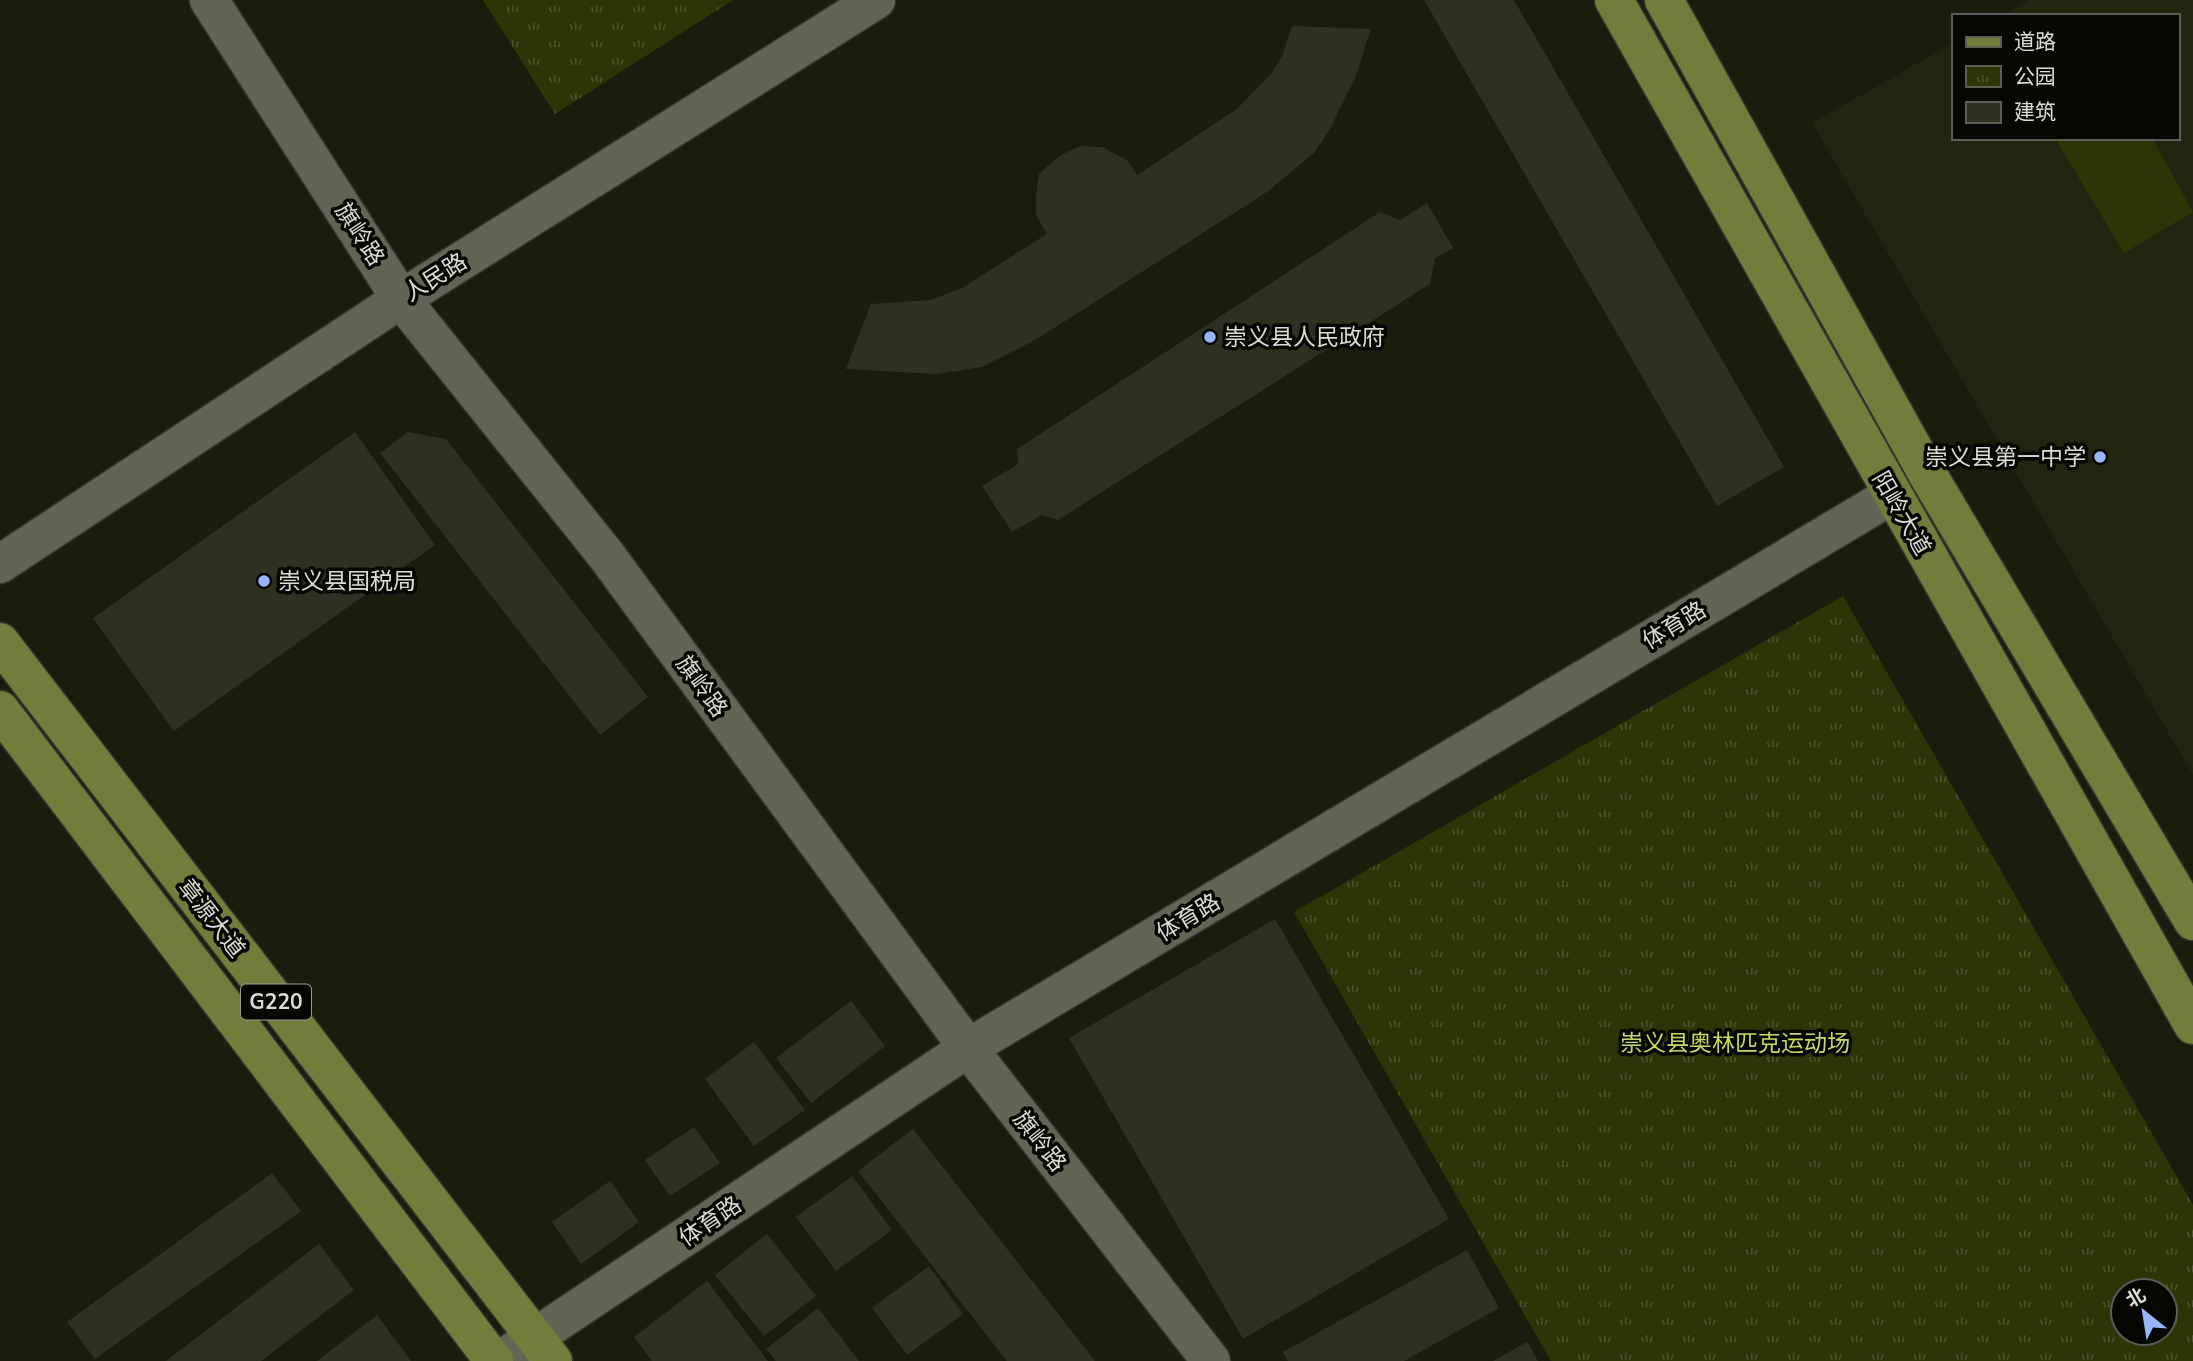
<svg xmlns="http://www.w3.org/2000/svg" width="2193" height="1361" font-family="'Nunito Sans','Noto Sans SC',sans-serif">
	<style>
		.built { fill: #212510 }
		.grass { fill: #2e3406 }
		.park { fill: url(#park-tufts); fill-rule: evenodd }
		.building { fill: #2d3121 }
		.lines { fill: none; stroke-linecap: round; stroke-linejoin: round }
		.secondary-casing { stroke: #34362e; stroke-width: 41 }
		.primary-casing { stroke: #34362e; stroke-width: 41 }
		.secondary { stroke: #616554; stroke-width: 38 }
		.primary { stroke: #727c3b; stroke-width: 38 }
		.poi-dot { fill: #99b5fd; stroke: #060703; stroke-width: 2.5 }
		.labels { text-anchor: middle; stroke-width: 7; stroke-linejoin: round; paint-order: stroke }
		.shield { fill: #060703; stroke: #9b9d95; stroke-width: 2 }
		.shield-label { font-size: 21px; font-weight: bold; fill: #dbddd3 }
		.street-label { font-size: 23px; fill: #dbddd3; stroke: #060703 }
		.poi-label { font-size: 23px; fill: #dbddd3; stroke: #060703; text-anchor: start }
		.park-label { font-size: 23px; fill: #c6da62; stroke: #060703 }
	</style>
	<defs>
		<pattern id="park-tufts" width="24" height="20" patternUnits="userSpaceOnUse" patternTransform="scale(1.75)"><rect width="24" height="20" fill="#2e3406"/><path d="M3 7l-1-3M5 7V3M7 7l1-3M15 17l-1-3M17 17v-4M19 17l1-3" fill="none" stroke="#4c5129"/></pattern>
	</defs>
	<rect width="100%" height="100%" fill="#1a1d0e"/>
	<!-- built -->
	<path class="built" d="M2029 0H2193V775L1812 123 1953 43V138H2177V16H2001Z"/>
	<!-- grass -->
	<path class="grass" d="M2055 138H2152L2193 212 2124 253Z"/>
	<!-- park -->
	<g class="park">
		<path d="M483 0H733L555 114Z"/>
		<path d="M1843 596 2193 1205V1361H1551L1294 912ZM2123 1291H2165V1333H2123Z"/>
	</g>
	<!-- building -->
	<g class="building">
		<path d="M1424 0H1514L1784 467 1717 506Z"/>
		<path d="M1292 26 1371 29 1355 78 1331 127 1315 152 1267 192 1037 339 982 367 937 374 846 369 871 304 931 300 962 288 1047 234 1036 215V194L1039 174 1059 156 1080 146 1102 147 1127 160 1137 175 1237 109 1272 73 1282 56Z"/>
		<path d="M1427 203 1453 248 1435 258 1430 284 1058 520 1042 515 1012 532 982 486 1018 464 1017 449 1380 212 1400 220Z"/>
		<path d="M355 432 435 545 174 731 93 618Z"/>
		<path d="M408 432 446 439 648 697 600 735 380 453Z"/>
		<path d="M1275 919 1449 1219 1243 1339 1069 1038Z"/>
		<path d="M851 1001 885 1046 811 1103 776 1058Z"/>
		<path d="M754 1042 805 1110 754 1146 705 1079Z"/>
		<path d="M694 1127 720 1163 670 1196 645 1160Z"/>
		<path d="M913 1129 1095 1361H1007L858 1171Z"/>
		<path d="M272 1173 301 1211 95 1359 67 1322Z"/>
		<path d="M852 1176 892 1230 836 1271 796 1217Z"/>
		<path d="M610 1181 639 1222 581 1264 552 1222Z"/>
		<path d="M767 1234 816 1296 764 1336 715 1275Z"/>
		<path d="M319 1244 354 1290 261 1361H166Z"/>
		<path d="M1467 1250 1499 1308 1404 1361H1288L1283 1352Z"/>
		<path d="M929 1266 963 1314 907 1355 872 1308Z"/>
		<path d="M707 1281 768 1361H652L634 1337Z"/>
		<path d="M818 1308 859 1361H776L766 1349Z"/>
		<path d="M377 1315 411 1361H317Z"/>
		<path d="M1527 1342 1538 1361H1493Z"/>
	</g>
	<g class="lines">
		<defs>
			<g id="secondary">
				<path d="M209 0 401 299 606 555 968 1048 1211 1361"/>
				<path d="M0 564 401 299 876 0"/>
				<path d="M499 1361 968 1048 1892 495"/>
			</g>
			<g id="primary">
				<path d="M1614 0 2193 1025"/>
				<path d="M1664 0 1928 475 2193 921"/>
				<path d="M0 642 553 1361"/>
				<path d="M0 710 494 1361"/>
			</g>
		</defs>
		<!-- secondary casing -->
		<use href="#secondary" class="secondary-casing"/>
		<!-- primary casing -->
		<use href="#primary" class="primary-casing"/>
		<!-- secondary -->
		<use href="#secondary" class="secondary"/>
		<!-- primary -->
		<use href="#primary" class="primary"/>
	</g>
	<!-- markers -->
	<g class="poi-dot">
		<circle cx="1210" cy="337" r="7"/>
		<circle cx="2100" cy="457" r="7"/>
		<circle cx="264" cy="581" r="7"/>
	</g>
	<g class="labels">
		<!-- shield labels -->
		<rect class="shield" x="241" y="984.5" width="70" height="35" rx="5"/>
		<g class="shield-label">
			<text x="276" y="1009">G220</text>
		</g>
		<!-- street labels -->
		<g class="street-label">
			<text transform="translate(360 234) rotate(57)" y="8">旗岭路</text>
			<text transform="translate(435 277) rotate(-32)" y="8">人民路</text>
			<text transform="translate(1902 513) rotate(60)" y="8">阳岭大道</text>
			<text transform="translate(1674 625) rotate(-31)" y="8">体育路</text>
			<text transform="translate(702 686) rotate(54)" y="8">旗岭路</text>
			<text transform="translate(1188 917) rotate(-31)" y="8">体育路</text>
			<text transform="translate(212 918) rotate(52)" y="8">章源大道</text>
			<text transform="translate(1040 1141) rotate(52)" y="8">旗岭路</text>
			<text transform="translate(710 1221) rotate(-34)" y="8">体育路</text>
		</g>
		<!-- poi labels -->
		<g class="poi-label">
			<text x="1224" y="345">崇义县人民政府</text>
			<text x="2086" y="465" text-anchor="end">崇义县第一中学</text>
			<text x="278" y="589">崇义县国税局</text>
		</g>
		<!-- park labels -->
		<g class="park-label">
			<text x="1735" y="1051">崇义县奥林匹克运动场</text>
		</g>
	</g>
	<!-- legend -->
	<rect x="1952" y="14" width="228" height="126" fill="#060703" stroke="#5b5d56" stroke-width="2"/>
	<rect x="1966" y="37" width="35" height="10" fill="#727c3b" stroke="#5b5d56" stroke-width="2"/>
	<text x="2014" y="49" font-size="21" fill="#dbddd3">道路</text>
	<rect x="1966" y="66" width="35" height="21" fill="url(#park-tufts)" stroke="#5b5d56" stroke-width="2"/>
	<text x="2014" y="84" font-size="21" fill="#dbddd3">公园</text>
	<rect x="1966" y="102" width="35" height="21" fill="#2d3121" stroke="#5b5d56" stroke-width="2"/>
	<text x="2014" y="119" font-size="21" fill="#dbddd3">建筑</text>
	<!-- north arrow -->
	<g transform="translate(2144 1312) rotate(330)"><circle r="33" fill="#060703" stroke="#5b5d56" stroke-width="2"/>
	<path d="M0-5L12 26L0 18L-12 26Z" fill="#99b5fd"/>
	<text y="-10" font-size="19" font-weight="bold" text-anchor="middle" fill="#dbddd3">北</text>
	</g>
</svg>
